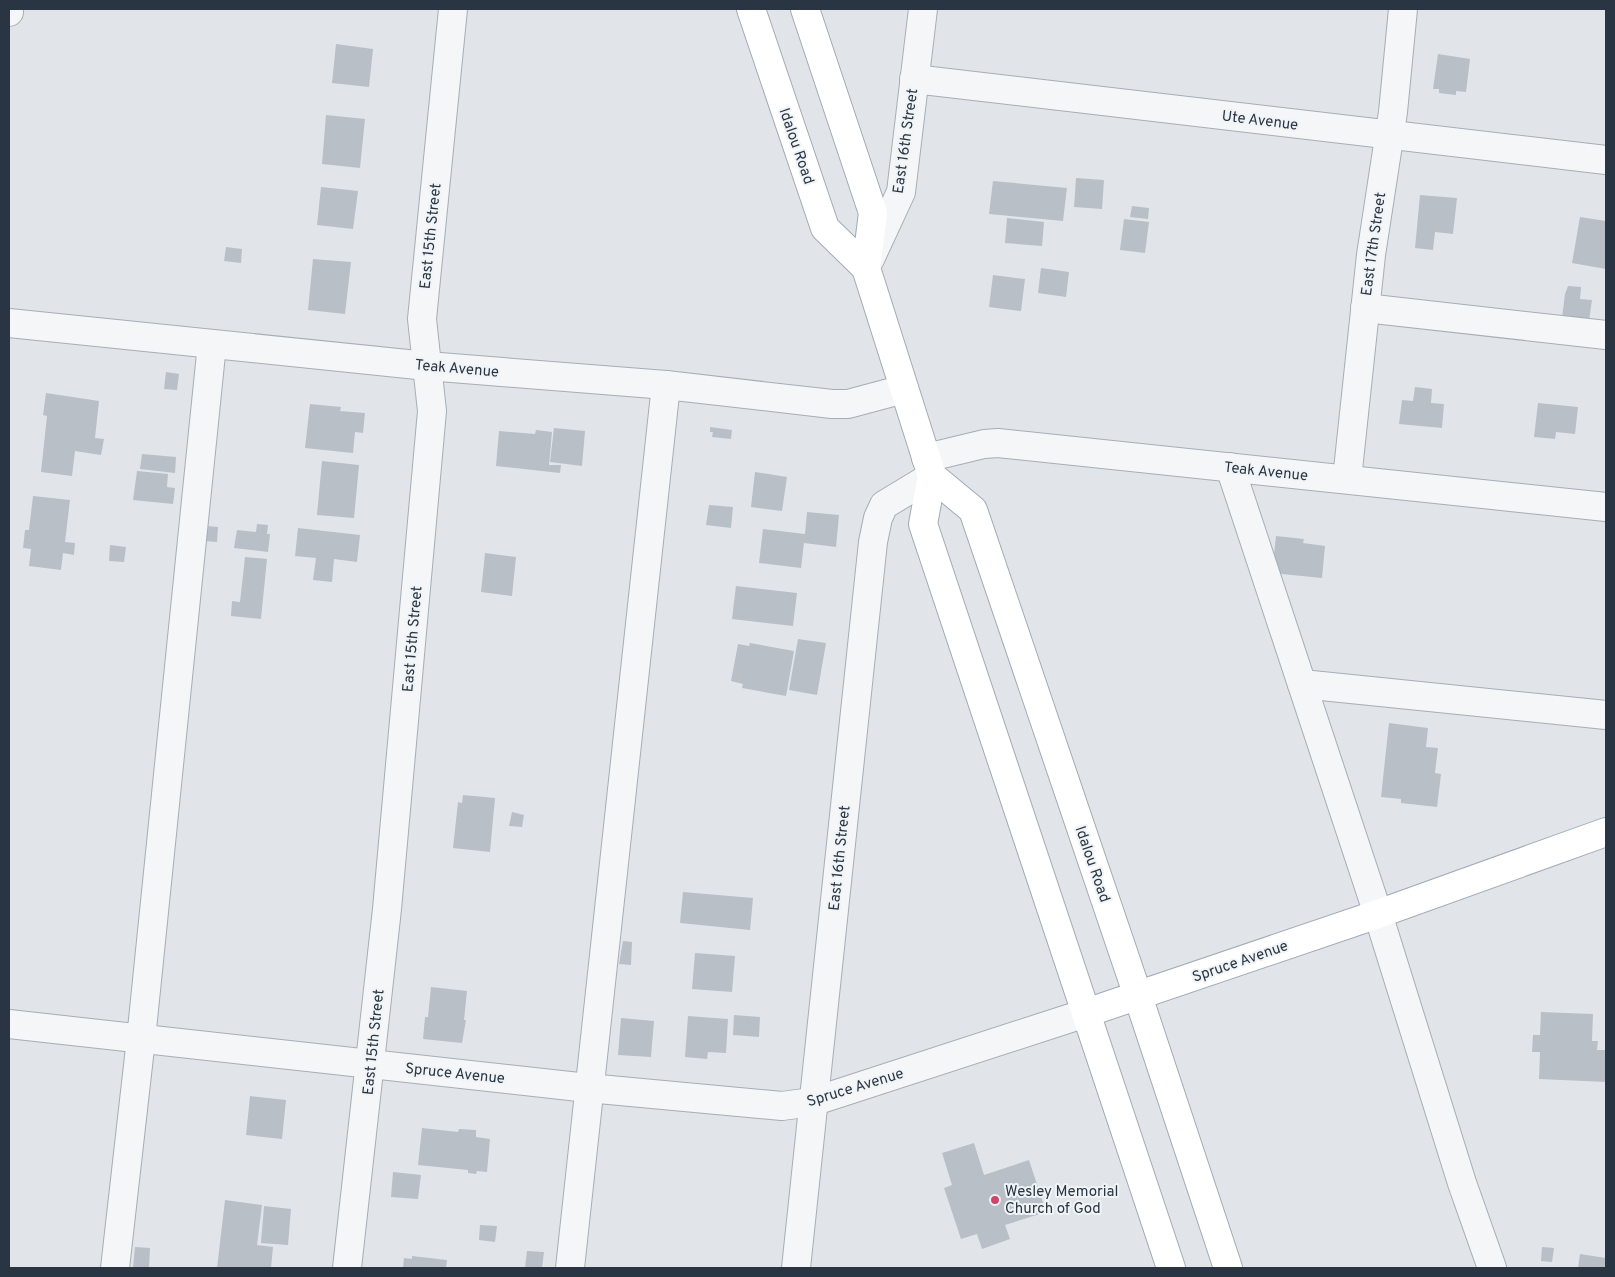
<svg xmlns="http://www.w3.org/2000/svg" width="1615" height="1277" font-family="Overpass,sans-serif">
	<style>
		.building { fill: #b8bfc7 }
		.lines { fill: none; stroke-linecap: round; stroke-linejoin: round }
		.minor-casing { stroke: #a6adb4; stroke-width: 30 }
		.major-casing { stroke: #a0abb6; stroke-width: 30 }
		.minor { stroke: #f4f6f8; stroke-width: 28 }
		.major { stroke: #fff; stroke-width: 28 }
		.poi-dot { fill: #d04569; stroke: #f1f4f7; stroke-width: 2 }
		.labels { text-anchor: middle; stroke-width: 4; stroke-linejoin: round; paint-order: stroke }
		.street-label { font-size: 15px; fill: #293542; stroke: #f1f4f7 }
		.poi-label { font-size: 15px; fill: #293542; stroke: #f1f4f7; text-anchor: start }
	</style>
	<rect width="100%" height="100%" fill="#e1e5ea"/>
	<!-- building -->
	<g class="building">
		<path d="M336 44 373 49 369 87 332 83Z"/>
		<path d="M1438 54 1470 59 1466 92 1456 91V95L1439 93V89H1433Z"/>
		<path d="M326 115 365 119 360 168 322 164Z"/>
		<path d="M1076 178 1104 180 1102 209 1074 207Z"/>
		<path d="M993 181 1067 188 1063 221 989 214Z"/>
		<path d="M321 187 358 191 353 229 317 225Z"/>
		<path d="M1420 195 1457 198 1453 234 1435 232 1433 250 1415 248Z"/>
		<path d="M1132 206 1149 208 1148 219 1130 217Z"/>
		<path d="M1580 217 1606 221 1605 244H1606V269L1572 263Z"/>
		<path d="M1007 218 1044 222 1042 246 1005 243Z"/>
		<path d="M1124 219 1149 222 1145 253 1120 250Z"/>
		<path d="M226 247 242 249 241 263 224 261Z"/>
		<path d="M313 259 351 262 345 314 308 310Z"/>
		<path d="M1041 268 1069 272 1066 297 1038 293Z"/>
		<path d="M993 275 1025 279 1021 311 989 307Z"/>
		<path d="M1568 286 1581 287 1580 299 1592 300 1589 321 1562 318 1565 294Z"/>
		<path d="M166 372 179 374 177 390 164 389Z"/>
		<path d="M1415 387 1432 389 1431 403 1444 404 1442 428 1399 424 1402 400 1413 401Z"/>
		<path d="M46 393 99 401 95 438 104 439 101 455 75 451 72 476 41 472 47 416 43 415Z"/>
		<path d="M1538 403 1578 407 1575 434 1556 432 1555 439 1534 437Z"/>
		<path d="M310 404 341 407 340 411 365 413 363 433 355 432 353 453 305 448Z"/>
		<path d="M710 427 732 430 731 439 712 437 713 432H710Z"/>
		<path d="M554 428 585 431 582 466 550 462Z"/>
		<path d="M536 430 552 432 549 465H561L560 473 496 466 499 431 535 434Z"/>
		<path d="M142 454 176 457 175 473 140 469Z"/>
		<path d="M322 461 359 465 354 518 317 515Z"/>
		<path d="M137 471 168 474 167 487 175 488 173 504 133 500Z"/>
		<path d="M755 472 787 477 782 511 751 507Z"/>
		<path d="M33 496 70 500 65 542 75 543 74 555 63 553 61 570 29 566 31 549 23 548 25 530H29Z"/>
		<path d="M709 505 733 507 731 528 706 525Z"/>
		<path d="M807 512 839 515 836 547 804 543 801 568 759 563 763 529 805 534Z"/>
		<path d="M257 524 268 525 267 534H270L268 552 234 548 237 530 256 532Z"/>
		<path d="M206 526 218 527 217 542 205 541Z"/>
		<path d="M298 528 360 535 357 562 334 559 332 582 313 580 316 558 295 556Z"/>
		<path d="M1276 536 1304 539 1303 543 1325 546 1322 578 1272 573Z"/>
		<path d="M110 545 126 547 124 562 109 561Z"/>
		<path d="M485 553 516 557 512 596 481 592Z"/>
		<path d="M245 557 267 559 261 619 231 616 232 601 240 602Z"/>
		<path d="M736 586 797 593 793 626 732 619Z"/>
		<path d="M798 639 826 643 817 695 789 690Z"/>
		<path d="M750 643 794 651 786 696 742 688 743 684 731 681 738 644 749 646Z"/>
		<path d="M1389 723 1428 728 1426 747 1438 748 1435 773 1441 774 1437 807 1401 803V799L1381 797Z"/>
		<path d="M463 795 495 798 490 852 453 848 458 802 462 803Z"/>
		<path d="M512 812 524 815 522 827 509 826Z"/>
		<path d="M683 892 753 898 750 930 680 923Z"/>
		<path d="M623 941 632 942 631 965 619 964Z"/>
		<path d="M695 953 735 956 732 992 692 989Z"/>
		<path d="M431 987 467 991 464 1020H466L462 1043 423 1039 425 1017H428Z"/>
		<path d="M1541 1012 1593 1014 1592 1041H1598L1597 1050H1606V1082L1539 1079 1540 1052H1532L1533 1035H1540Z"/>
		<path d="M734 1015 760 1017 759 1037 733 1035Z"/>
		<path d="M688 1016 728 1019 726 1053 708 1052 707 1059 685 1057Z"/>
		<path d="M621 1018 654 1021 651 1057 618 1055Z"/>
		<path d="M250 1096 286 1100 282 1139 246 1135Z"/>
		<path d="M422 1128 458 1132 459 1129 476 1130V1137L490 1139 487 1172 477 1171 476 1174 468 1173V1170L418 1165Z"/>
		<path d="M974 1143 984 1175 1029 1160 1046 1212 1005 1225 1010 1239 982 1249 977 1234 961 1239 944 1188 952 1185 942 1153Z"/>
		<path d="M393 1172 421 1175 418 1199 391 1197Z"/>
		<path d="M225 1200 262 1205 257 1245 273 1247 271 1268H217Z"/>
		<path d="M264 1206 291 1209 288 1245 261 1243Z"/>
		<path d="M480 1225 497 1226 495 1242 479 1240Z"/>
		<path d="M135 1247 150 1248 149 1268H133Z"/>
		<path d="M1542 1247 1554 1248 1552 1262 1541 1261Z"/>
		<path d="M527 1251 544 1252 542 1268H525Z"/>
		<path d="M1580 1254 1606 1258V1268H1578Z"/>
		<path d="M412 1256 447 1260 446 1268H403L404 1258 412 1259Z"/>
	</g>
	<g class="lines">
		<defs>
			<g id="minor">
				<path d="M9 12V9"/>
				<path d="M914 79 1606 160"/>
				<path d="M870 259 901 192 923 9"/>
				<path d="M1365 308 1606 335"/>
				<path d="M9 323 427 366 666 385 832 404H848L904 389"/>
				<path d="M926 458 984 444 998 443 1606 507"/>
				<path d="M1230 467 1378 914 1462 1183 1492 1268"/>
				<path d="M1347 479 1371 255 1393 112 1403 9"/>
				<path d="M1302 684 1606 715"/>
				<path d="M9 1024 588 1088 782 1106 812 1102 1086 1013"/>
				<path d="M115 1268 141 1039 212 344"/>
				<path d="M347 1268 387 909 432 411 422 319 453 9"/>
				<path d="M570 1268 666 385"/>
				<path d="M796 1268 873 542 878 518 884 505 932 476"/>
			</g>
			<g id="major">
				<path d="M751 9 825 228 866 268"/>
				<path d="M805 9 873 213 866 268 932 476 923 524 1171 1268"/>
				<path d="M932 476 973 510 1138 996 1228 1268"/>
				<path d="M1086 1013 1378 914 1606 832"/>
			</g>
		</defs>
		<!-- minor casing -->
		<use href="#minor" class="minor-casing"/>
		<!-- major casing -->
		<use href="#major" class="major-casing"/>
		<!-- minor -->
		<use href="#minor" class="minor"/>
		<!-- major -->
		<use href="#major" class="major"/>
	</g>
	<!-- markers -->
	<circle class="poi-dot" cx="995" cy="1200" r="5"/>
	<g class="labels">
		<!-- street labels -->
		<g class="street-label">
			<text transform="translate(1260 120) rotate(7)" y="5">Ute Avenue</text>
			<text transform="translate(905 141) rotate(-82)" y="5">East 16th Street</text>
			<text transform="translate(797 146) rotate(71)" y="5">Idalou Road</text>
			<text transform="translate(430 236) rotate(-84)" y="5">East 15th Street</text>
			<text transform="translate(1373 244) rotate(-82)" y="5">East 17th Street</text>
			<text transform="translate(457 368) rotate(5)" y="5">Teak Avenue</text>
			<text transform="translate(1266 471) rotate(6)" y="5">Teak Avenue</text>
			<text transform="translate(412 639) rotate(-85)" y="5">East 15th Street</text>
			<text transform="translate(839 858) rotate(-84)" y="5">East 16th Street</text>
			<text transform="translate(1093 864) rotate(71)" y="5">Idalou Road</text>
			<text transform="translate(1240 961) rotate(-19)" y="5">Spruce Avenue</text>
			<text transform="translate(373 1042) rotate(-84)" y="5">East 15th Street</text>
			<text transform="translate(455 1073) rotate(6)" y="5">Spruce Avenue</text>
			<text transform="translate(855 1087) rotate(-17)" y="5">Spruce Avenue</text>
		</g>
		<!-- poi labels -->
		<g class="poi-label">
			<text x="1005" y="1196">Wesley Memorial<tspan x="1005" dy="17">Church of God</tspan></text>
		</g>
	</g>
	<!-- border -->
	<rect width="1615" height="1277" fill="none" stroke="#293542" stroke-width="20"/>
</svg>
